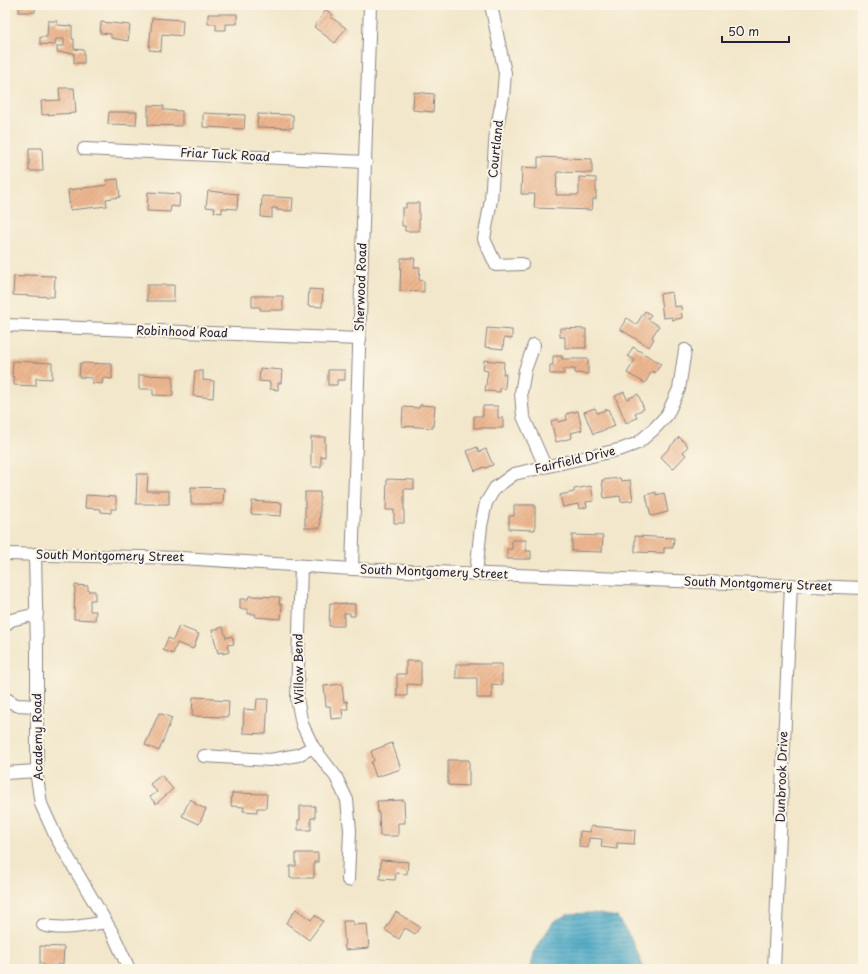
<svg xmlns="http://www.w3.org/2000/svg" width="868" height="974" font-family="'Playpen Sans',sans-serif">
	<style>
		.water { fill: url(#water-rules); stroke: #346480 }
		.building { fill: url(#building-hatch) }
		.lines { fill: none; stroke-linecap: round; stroke-linejoin: round }
		.minor-casing { stroke: #8a8483; stroke-width: 14 }
		.minor { stroke: #fff; stroke-width: 12 }
		.labels { text-anchor: middle; stroke-width: 4; stroke-linejoin: round; paint-order: stroke }
		.street-label { font-size: 12px; fill: #22223b; stroke: #fcf5e5 }
	</style>
	<defs>
		<pattern id="water-rules" width="6" height="5" patternUnits="userSpaceOnUse"><rect width="6" height="5" fill="#46a7c6"/><path d="M0 2.5h6" fill="none" stroke="#3a88a2"/></pattern>
		<pattern id="building-hatch" width="6" height="6" patternUnits="userSpaceOnUse"><rect width="6" height="6" fill="#edb790"/><path d="M-1 1l2-2M0 6l6-6M5 7l2-2" fill="none" stroke="#cb9d7d"/></pattern>
	</defs>
	<rect width="100%" height="100%" fill="#fcf5e5"/>
	<filter id="ink" filterUnits="userSpaceOnUse"><feTurbulence type="fractalNoise" baseFrequency=".025" numOctaves="2"/><feDisplacementMap in="SourceGraphic" scale="8" xChannelSelector="R" yChannelSelector="G"/><feConvolveMatrix kernelMatrix="1 2 1 2 8 2 1 2 1" color-interpolation-filters="sRGB"/></filter>
	<filter id="wash" filterUnits="userSpaceOnUse"><feTurbulence type="fractalNoise" baseFrequency=".012" numOctaves="4" result="noise"/><feDisplacementMap in="SourceGraphic" scale="16" xChannelSelector="R" yChannelSelector="G"/><feGaussianBlur stdDeviation="0.9" result="paint"/><feColorMatrix in="noise" values="0 0 0 0 0 0 0 0 0 0 0 0 0 0 0 0 0 1.4 0 .05"/><feComposite in="paint" operator="in"/></filter>
	<g filter="url(#wash)">
		<rect width="100%" height="100%" fill="#f2e7cb"/>
		<!-- water -->
		<path class="water" d="M593 913 617 917 632 940 644 969H531L533 953 554 921 569 914Z"/>
		<g id="blocks">
			<!-- building -->
			<g class="building">
				<rect x="19" y="5" width="16" height="7"/>
				<path d="M326 10 333 15 331 17 346 28 335 43 314 27Z"/>
				<path d="M208 14H237V24H226V30H216V24H208Z"/>
				<path d="M152 18 183 20 182 36 162 34 161 51 149 50Z"/>
				<path d="M48 21H57V25L72 26V39H74V49L84 50V63H74V53L57 52V46H64V39H56L55 45 40 44V37H47Z"/>
				<path d="M101 22 130 25 128 41 111 38V34L100 33Z"/>
				<path d="M59 88H74L76 113 42 115 41 101 60 100Z"/>
				<path d="M414 92 434 94 433 112 413 110Z"/>
				<path d="M148 105 164 106V110L182 111V126L148 125Z"/>
				<path d="M109 112H137L136 125 108 124Z"/>
				<path d="M203 113 245 115 244 129 203 127Z"/>
				<path d="M258 114 293 115V128L257 127Z"/>
				<path d="M29 148H42L43 171H29Z"/>
				<path d="M538 157 592 159V173L557 172 556 195H579V177L596 178V199H593L592 210 534 208 535 194H521L522 167 538 168Z"/>
				<path d="M118 179 120 197 106 199 107 206 70 210 68 190 107 185 106 180Z"/>
				<path d="M208 191 238 194 237 209 222 208V213L214 212 215 208 206 207Z"/>
				<path d="M148 192 180 194 179 207 171 206 170 212 147 211Z"/>
				<path d="M262 196 293 198 292 211 277 210V208H272V218L261 217Z"/>
				<path d="M406 203H419V231H405V226H402V208H406Z"/>
				<path d="M401 258H415L414 267H420L419 280 424 281V292L400 291Z"/>
				<path d="M24 275 55 276 54 297 13 295 14 276 24 277Z"/>
				<rect x="147" y="285" width="27" height="16"/>
				<path d="M309 289 323 290 322 307 308 306Z"/>
				<path d="M672 292 674 307 681 306 682 318 672 320V317L663 318 660 294Z"/>
				<path d="M252 296H283V310H260V307H252Z"/>
				<path d="M645 311 651 315 648 319 659 326 652 337 654 339 649 347 620 329 627 318 636 325Z"/>
				<path d="M487 328 512 330V339L504 338 503 349 485 347Z"/>
				<path d="M560 328 586 329V348H565V337H560Z"/>
				<path d="M633 347 661 364 655 373 652 371 645 383 627 373 635 360 628 356Z"/>
				<path d="M553 356H562V359H588V374L575 373V369H564V374H550V365H553Z"/>
				<path d="M484 360 504 362 503 374H506L505 389 500 388V392L485 391 488 371 483 370Z"/>
				<path d="M13 361 52 363V379L36 378V386L14 385V377H12Z"/>
				<path d="M80 363 112 364V379L103 378 102 384 92 383V378L79 377Z"/>
				<path d="M260 368 282 370 281 383H278V390L270 389V382L259 381Z"/>
				<path d="M328 370H345V380H337V385H328Z"/>
				<path d="M195 371H203V380L214 381 213 398 193 396Z"/>
				<path d="M139 375 173 376V396L153 395V389H139Z"/>
				<path d="M624 392 627 399 638 394 644 409 635 413 637 418 626 423 615 396Z"/>
				<path d="M420 405 435 406 433 428 402 426 403 407 419 408Z"/>
				<path d="M483 406H498V418H503V428H474V416H483Z"/>
				<path d="M595 408 597 413 608 409 615 426 593 434 584 412Z"/>
				<path d="M578 411 582 430 571 433 572 438 556 442 551 421 558 419V422L567 420 566 414Z"/>
				<path d="M311 437H325V457L321 456V467H311Z"/>
				<path d="M679 437 688 446 683 452 686 455 673 469 661 457Z"/>
				<path d="M477 447 479 452 486 449 493 465 485 468 484 467 475 471 467 451Z"/>
				<path d="M137 474H148L147 491H169V504H136Z"/>
				<path d="M620 478 621 481 630 480 633 500 621 502 620 496 604 498 602 480Z"/>
				<path d="M387 479 414 480V489H404V523H394V510H386Z"/>
				<path d="M591 486 594 501 586 502 587 507 579 509 578 504 563 507 560 495 574 492V489Z"/>
				<path d="M191 487 224 488 223 504H191Z"/>
				<rect x="305" y="492" width="15" height="36"/>
				<path d="M656 492V495L664 493 668 512 651 516 646 495Z"/>
				<path d="M86 495 116 497V509H111V513L101 512V509L85 508Z"/>
				<path d="M252 501 282 503 281 516 251 514Z"/>
				<path d="M514 505H535V530L509 529V516H514Z"/>
				<path d="M572 535 603 536 602 552 572 551Z"/>
				<path d="M635 536 674 538 673 548H664V553L635 552Z"/>
				<path d="M512 540H526V551H531V559H507V549H512Z"/>
				<path d="M75 585 88 586V591H95V600H90V611H96L95 620 74 619Z"/>
				<path d="M249 596 280 597 279 604H282L281 619 255 617 256 614H248V609H240V599H248Z"/>
				<path d="M330 603 355 604V616H350V613H344V626H329Z"/>
				<path d="M179 626 199 634 193 649 177 643 173 654 163 650 168 638 173 640Z"/>
				<path d="M223 627 226 638 232 636 234 644 227 645 229 652 223 654V652L218 653 212 630Z"/>
				<path d="M406 661H421V685L407 684V696H397V674H406Z"/>
				<path d="M456 664H502V685L492 684V698H477V678H456Z"/>
				<path d="M342 684 344 702 347 701 348 709H342L343 718 331 719 330 706H326L324 686Z"/>
				<path d="M193 697 214 698V700L229 701 228 717 192 716Z"/>
				<path d="M257 699H268L266 734 243 733 244 709 256 710Z"/>
				<path d="M159 713 172 718 159 751 145 745Z"/>
				<path d="M392 743 401 769 376 777 371 762 374 761 371 751Z"/>
				<path d="M448 760H469V786L448 785Z"/>
				<path d="M161 775 173 789 156 804 150 797 157 792 150 784Z"/>
				<path d="M232 793 267 794 266 808H257V812L243 811 244 807 231 806Z"/>
				<path d="M190 799 195 802V804L206 809 199 824 182 816Z"/>
				<path d="M404 800 405 823H398V836H380L379 813H378L377 801Z"/>
				<path d="M300 806H315V818H311V830H298V820H300Z"/>
				<path d="M591 826 635 830 634 844 617 843V849L601 847 602 839 589 838 588 848 579 847 580 831 590 832Z"/>
				<path d="M296 853H318V862H314V878H290V866H296Z"/>
				<path d="M381 860 408 862 407 874 396 873 395 880 380 879Z"/>
				<path d="M296 909 311 920 315 915 323 921 309 940 286 923Z"/>
				<path d="M396 912 420 927 415 934 405 928 399 939 385 930Z"/>
				<path d="M343 921H353V925L367 924 369 948 345 950Z"/>
				<path d="M40 946 64 947 63 964H57V969H44V964H40Z"/>
			</g>
		</g>
	</g>
	<g filter="url(#ink)">
		<use href="#blocks" fill-opacity="0" stroke="#8a8483" stroke-width="1"/>
		<g class="lines">
			<defs>
				<g id="minor">
					<path d="M491 5 505 73 503 97 496 131 491 200 484 239 496 265 522 264"/>
					<path d="M84 149 366 162"/>
					<path d="M5 325 360 339"/>
					<path d="M534 345 525 370 521 393 523 416 545 466"/>
					<path d="M5 554 182 558 352 569 863 588"/>
					<path d="M35 554 37 651V777L41 804 56 837 113 934 129 969"/>
					<path d="M301 566 297 699 302 724 313 747 336 777 347 800 350 830 348 880"/>
					<path d="M352 569 370 5"/>
					<path d="M476 573 481 526 486 503 495 488 514 474 622 449 638 443 654 429 667 415 679 389 685 350"/>
					<path d="M5 625 11 620 37 614"/>
					<path d="M5 698 16 705 37 706"/>
					<path d="M204 756 270 760 298 755 313 747"/>
					<path d="M5 773 37 771"/>
					<path d="M43 925C63 931 86 925 106 922"/>
					<path d="M774 969 791 585"/>
				</g>
			</defs>
			<!-- minor casing -->
			<use href="#minor" class="minor-casing"/>
			<!-- minor -->
			<use href="#minor" class="minor"/>
		</g>
	</g>
	<g class="labels">
		<!-- street labels -->
		<g class="street-label">
			<text transform="translate(496 149) rotate(-84)" y="4">Courtland</text>
			<text transform="translate(225 155) rotate(3)" y="4">Friar Tuck Road</text>
			<text transform="translate(361 287) rotate(-88)" y="4">Sherwood Road</text>
			<text transform="translate(182 332) rotate(2)" y="4">Robinhood Road</text>
			<text transform="translate(575 460) rotate(-13)" y="4">Fairfield Drive</text>
			<text transform="translate(110 556) rotate(1)" y="4">South Montgomery Street</text>
			<text transform="translate(434 572) rotate(2)" y="4">South Montgomery Street</text>
			<text transform="translate(758 584) rotate(2)" y="4">South Montgomery Street</text>
			<text transform="translate(299 669) rotate(-91)" y="4">Willow Bend</text>
			<text transform="translate(38 737) rotate(-91)" y="4">Academy Road</text>
			<text transform="translate(782 777) rotate(-88)" y="4">Dunbrook Drive</text>
		</g>
	</g>
	<!-- margin -->
	<rect width="868" height="974" fill="none" stroke="#fcf5e5" stroke-width="20"/>
	<!-- scale -->
	<path d="M722 36v6h67v-6" fill="none" stroke="#22223b" stroke-width="2"/>
	<text x="728" y="36" font-size="12" fill="#22223b" stroke="#fcf5e5" stroke-width="3" paint-order="stroke">50 m</text>
</svg>
